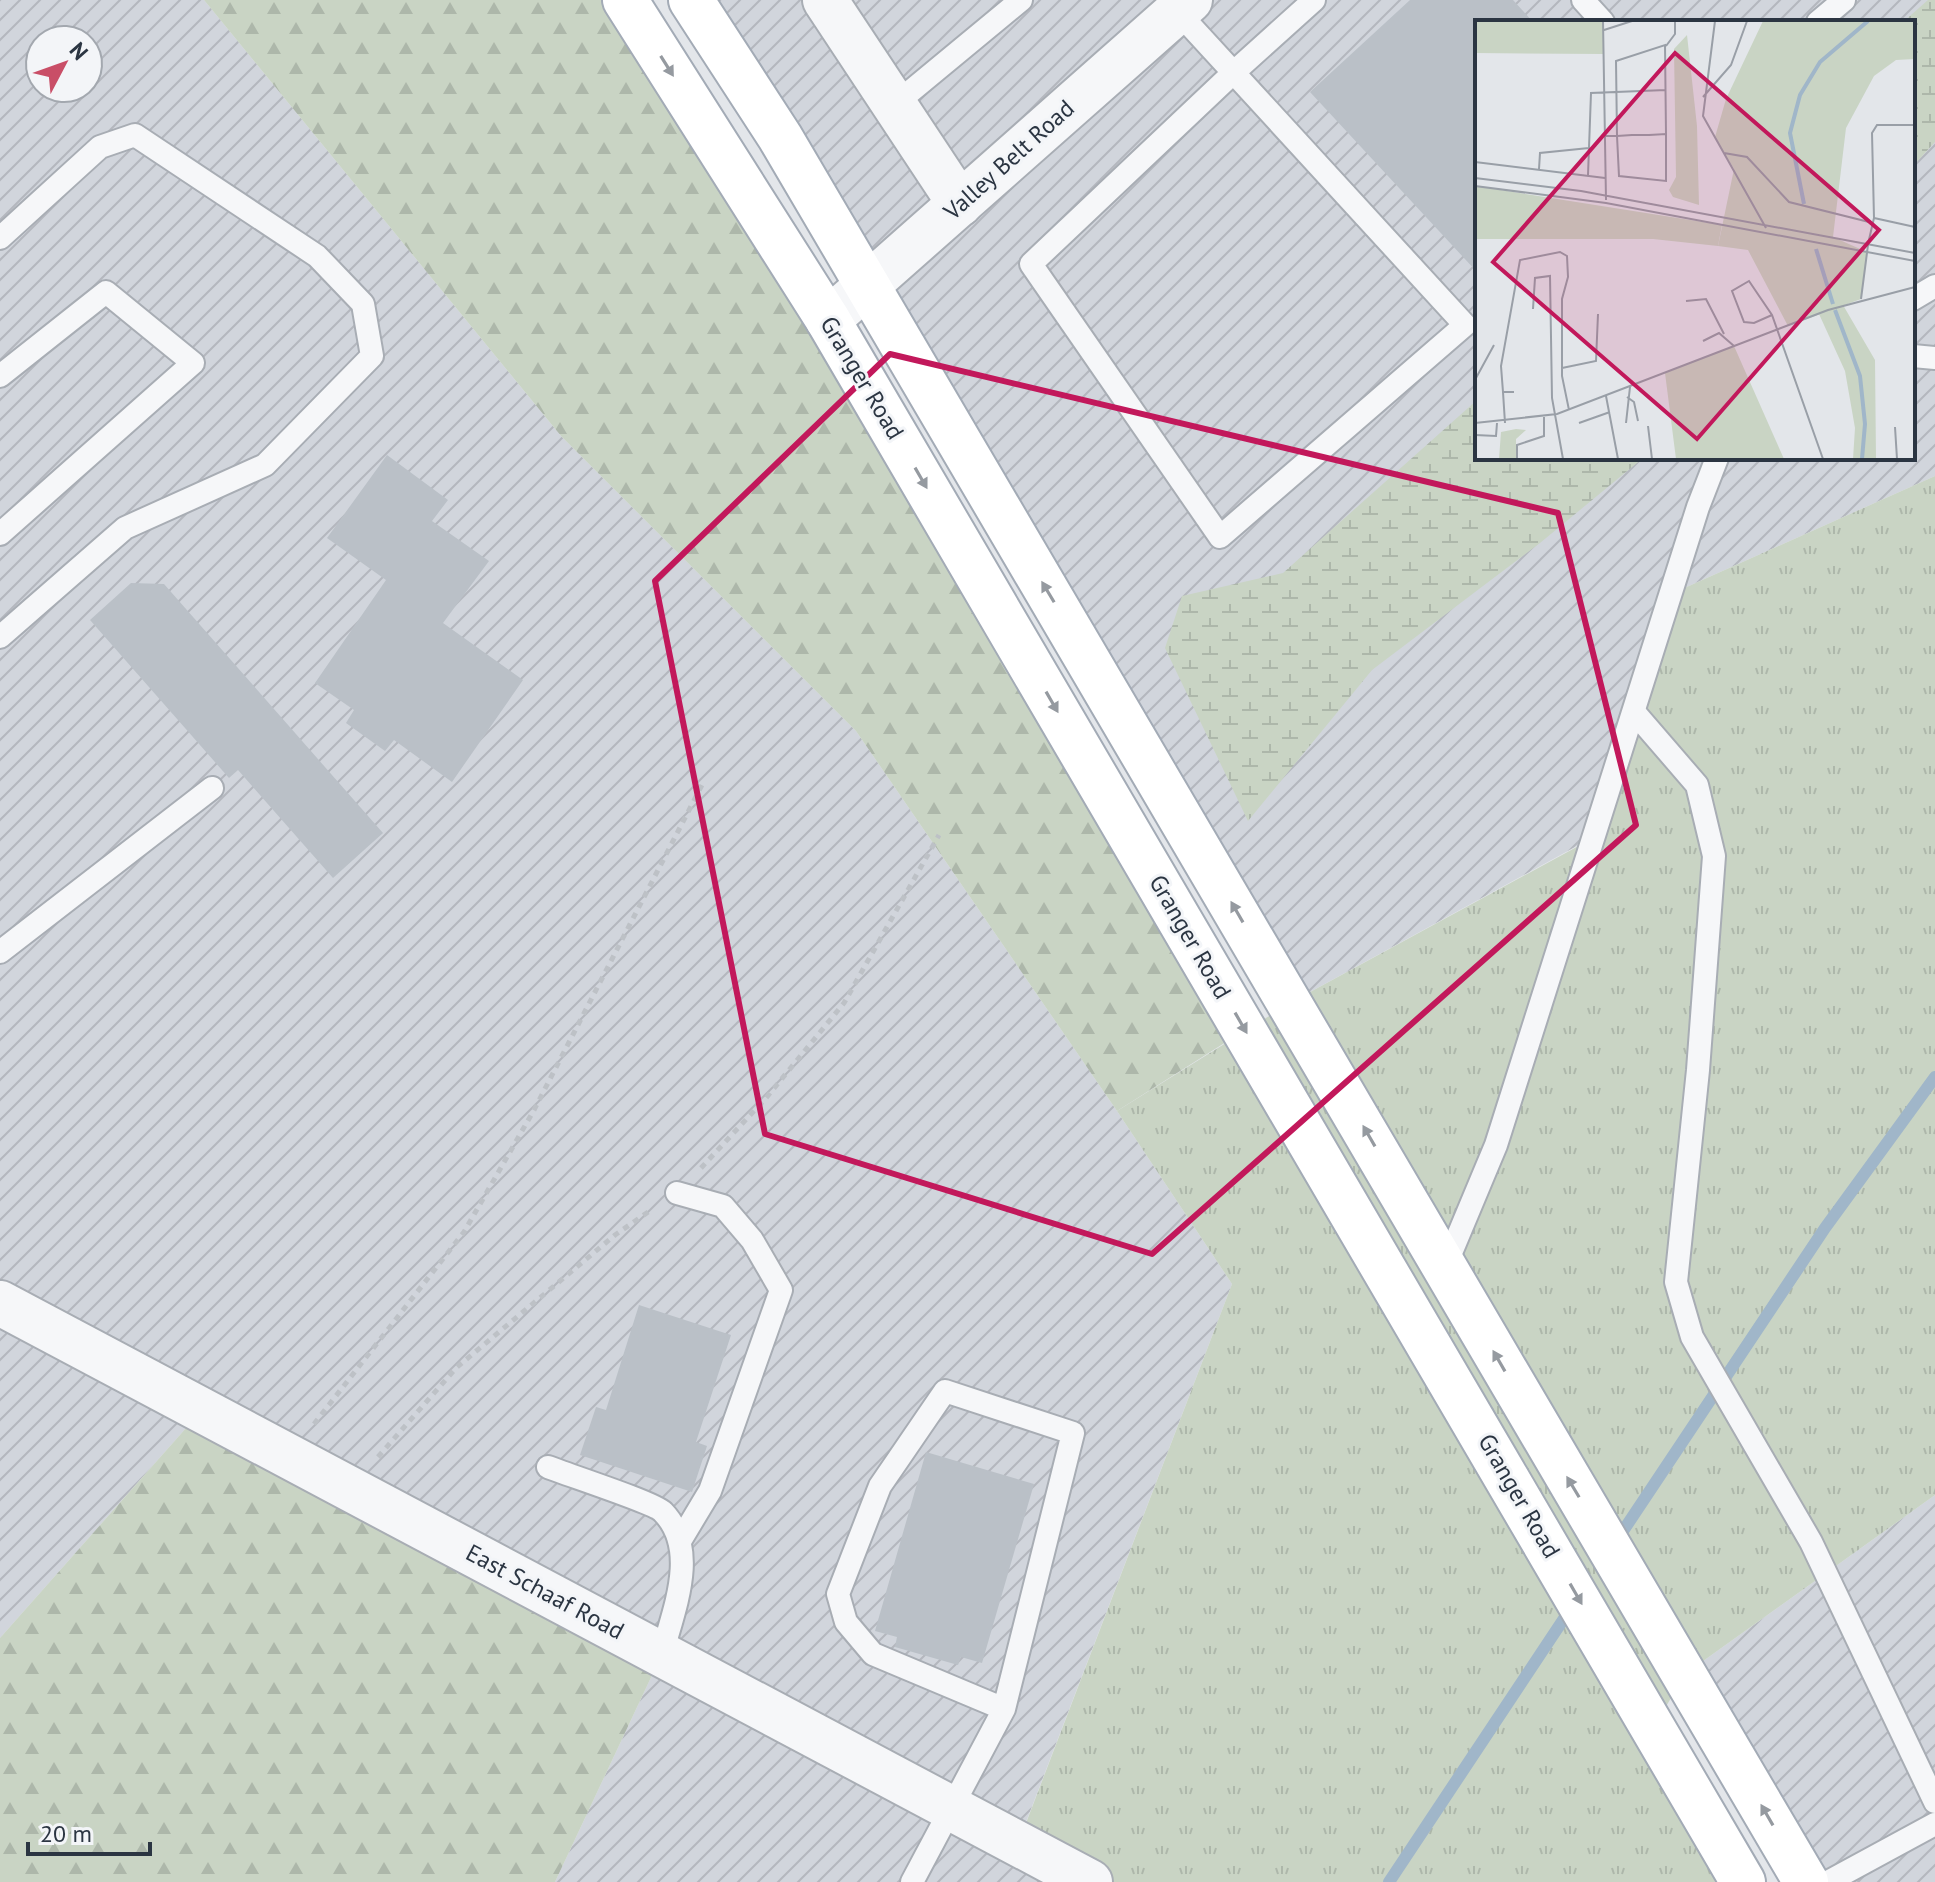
<svg xmlns="http://www.w3.org/2000/svg" width="1935" height="1882" font-family="'PT Sans',sans-serif">
	<style>
		.industrial { fill: url(#industrial-furrows); fill-rule: evenodd }
		.grass { fill: url(#grass-tufts) }
		.forest { fill: url(#forest-firs) }
		.wetland { fill: url(#wetland-marsh) }
		.lines { fill: none; stroke-linecap: round; stroke-linejoin: round }
		.stream { stroke: #a0b6c9; stroke-width: 12 }
		.building { fill: #bac0c7 }
		.service-casing { stroke: #a8adb4; stroke-width: 26 }
		.minor-casing { stroke: #a8adb4; stroke-width: 48 }
		.tertiary-casing { stroke: #a8adb4; stroke-width: 48 }
		.primary-casing { stroke: #a3abb6; stroke-width: 48 }
		.path { stroke: #bdc1c6; stroke-width: 5; stroke-dasharray: 6 6; stroke-linecap: butt }
		.service { stroke: #f6f7f9; stroke-width: 22 }
		.minor { stroke: #f6f7f9; stroke-width: 44 }
		.tertiary { stroke: #f6f7f9; stroke-width: 44 }
		.primary { stroke: #fff; stroke-width: 44 }
		.oneway { fill: #959aa0 }
		.marked { fill: none; stroke: #c2185b; stroke-width: 6; stroke-linejoin: round }
		.labels { text-anchor: middle; stroke-width: 6; stroke-linejoin: round; paint-order: stroke }
		.street-label { font-size: 24px; fill: #2b3542; stroke: #f3f5f8 }
		.inset-river { fill: none; stroke: #a0b6c9; stroke-width: 4 }
		.inset-road { fill: none; stroke: #999fa7; stroke-width: 2 }
		.view { fill: #c2185b; fill-opacity: 0.15; stroke: #c2185b; stroke-width: 4 }
		.inset-edge { fill: none; stroke: #2b3542; stroke-width: 4 }
	</style>
	<defs>
		<pattern id="industrial-furrows" width="10" height="10" patternUnits="userSpaceOnUse" patternTransform="scale(2)"><rect width="10" height="10" fill="#d1d5dc"/><path d="M-1 1l2-2M0 10L10 0M9 11l2-2" fill="none" stroke="#b4b7be"/></pattern>
		<pattern id="grass-tufts" width="24" height="20" patternUnits="userSpaceOnUse" patternTransform="scale(2)"><rect width="24" height="20" fill="#c9d4c4"/><path d="M3 7l-1-3M5 7V3M7 7l1-3M15 17l-1-3M17 17v-4M19 17l1-3" fill="none" stroke="#adb7aa"/></pattern>
		<pattern id="forest-firs" width="22" height="20" patternUnits="userSpaceOnUse" patternTransform="scale(2)"><rect width="22" height="20" fill="#c9d4c4"/><path d="M5 1l3.5 6h-7zM16 11l3.5 6h-7z" fill="#adb7aa"/></pattern>
		<pattern id="wetland-marsh" width="20" height="14" patternUnits="userSpaceOnUse" patternTransform="scale(2)"><rect width="20" height="14" fill="#c9d4c4"/><path d="M1 5h8M5 5V1M11 12h8M15 12V8" fill="none" stroke="#adb7aa"/></pattern>
	</defs>
	<rect width="100%" height="100%" fill="#e3e6ea"/>
	<!-- industrial -->
	<g class="industrial">
		<path d="M0 0H204L561 436 856 731 1117 1111 1232 1284 1018 1843 1090 1882H555L662 1654 202 1410 0 1638ZM40 40H88V88H40Z"/>
		<path d="M691 0H1935V476L1671 594 1595 836 1290 1003ZM1477 22H1913V458H1477Z"/>
		<path d="M1935 1495V1882H1807L1685 1674Z"/>
	</g>
	<!-- grass -->
	<path class="grass" d="M1935 476V1495L1685 1674 1654 1727 1743 1882H1090L1018 1844 1232 1284 1117 1111 1290 1003 1595 837 1671 594Z"/>
	<!-- forest -->
	<g class="forest">
		<path d="M204 0H625L1245 1030 1117 1111 856 731 561 436Z"/>
		<path d="M202 1410 662 1654 555 1882H0V1638Z"/>
	</g>
	<!-- wetland -->
	<g class="wetland">
		<path d="M1928 0H1935V142L1913 166V22H1903Z"/>
		<path d="M1477 400V458H1643L1540 543 1372 670 1248 821 1165 648 1182 596 1283 573Z"/>
	</g>
	<g class="lines">
		<!-- stream -->
		<g class="stream">
			<path d="M1615 1543 1825 1228 1935 1077"/>
			<path d="M1389 1882 1571 1608"/>
		</g>
	</g>
	<!-- building -->
	<g class="building">
		<path d="M1410 0H1513L1533 22H1477V272L1310 92Z"/>
		<path d="M387 455 448 500 432 521 489 561 443 623 523 680 452 782 394 740 385 751 346 723 354 710 315 683 386 580 327 538Z"/>
		<path d="M131 583 164 584 383 833 333 878 238 770 229 778 90 620Z"/>
		<path d="M639 1305 731 1335 696 1442 707 1446 692 1492 580 1455 596 1407 606 1410Z"/>
		<path d="M926 1452 1034 1484 982 1663 961 1657 958 1665 895 1647 897 1637 875 1631Z"/>
	</g>
	<g class="lines">
		<defs>
			<g id="service">
				<path d="M1583 0 1603 22"/>
				<path d="M1177 11C1273 116 1369 221 1465 325L1220 537 1031 264 1233 73 1314 0"/>
				<path d="M1818 22 1844 0"/>
				<path d="M894 105 1021 0"/>
				<path d="M0 238 100 147 135 135 317 256 363 304 372 356 265 465 125 528 0 637"/>
				<path d="M1913 299 1935 286"/>
				<path d="M1913 356 1935 358"/>
				<path d="M0 376 106 292 193 363 0 534"/>
				<path d="M1634 712 1697 785 1714 856 1698 1070 1676 1282 1692 1337 1811 1542 1935 1802"/>
				<path d="M0 952 212 788"/>
				<path d="M677 1193 723 1206 752 1240 781 1290 710 1491 680 1541"/>
				<path d="M1445 1267 1496 1145 1698 507 1717 458"/>
				<path d="M548 1467C565 1474 655 1503 663 1512 700 1550 673 1611 662 1654"/>
				<path d="M912 1882 1004 1709 1073 1433 945 1391 880 1486 838 1594 846 1622 873 1654 1004 1709"/>
				<path d="M1828 1882 1935 1824"/>
			</g>
			<g id="minor">
				<path d="M825 0 960 204"/>
				<path d="M828 320 1190 0"/>
			</g>
			<path id="tertiary" d="M0 1303 1090 1882"/>
			<g id="primary">
				<path d="M625 0 828 320 1743 1882"/>
				<path d="M691 0 780 137 1806 1882"/>
			</g>
		</defs>
		<!-- service casing -->
		<use href="#service" class="service-casing"/>
		<!-- minor casing -->
		<use href="#minor" class="minor-casing"/>
		<!-- tertiary casing -->
		<use href="#tertiary" class="tertiary-casing"/>
		<!-- primary casing -->
		<use href="#primary" class="primary-casing"/>
		<!-- path -->
		<g class="path">
			<path d="M701 1168 766 1098 844 1003 939 835"/>
			<path d="M314 1424 464 1232 534 1110 703 783"/>
			<path d="M378 1457 456 1368 615 1235 651 1210"/>
		</g>
		<!-- service -->
		<use href="#service" class="service"/>
		<!-- minor -->
		<use href="#minor" class="minor"/>
		<!-- tertiary -->
		<use href="#tertiary" class="tertiary"/>
		<!-- primary -->
		<use href="#primary" class="primary"/>
	</g>
	<!-- one-way arrows -->
	<defs><path id="oneway-solid" d="M-6-.8H1V-3.2L6.5 0L1 3.2V.8H-6Z" transform="scale(2)"/></defs>
	<g class="oneway">
		<use href="#oneway-solid" transform="translate(667 66) rotate(58)"/>
		<use href="#oneway-solid" transform="translate(921 478) rotate(60)"/>
		<use href="#oneway-solid" transform="translate(1048 592) rotate(-121)"/>
		<use href="#oneway-solid" transform="translate(1052 702) rotate(60)"/>
		<use href="#oneway-solid" transform="translate(1237 912) rotate(-120)"/>
		<use href="#oneway-solid" transform="translate(1241 1023) rotate(60)"/>
		<use href="#oneway-solid" transform="translate(1369 1136) rotate(-120)"/>
		<use href="#oneway-solid" transform="translate(1499 1361) rotate(-120)"/>
		<use href="#oneway-solid" transform="translate(1573 1487) rotate(-121)"/>
		<use href="#oneway-solid" transform="translate(1576 1594) rotate(60)"/>
		<use href="#oneway-solid" transform="translate(1767 1815) rotate(-120)"/>
	</g>
	<!-- marked area -->
	<path class="marked" d="M890 354 1558 513 1636 825 1152 1254 765 1134 655 581Z"/>
	<g class="labels">
		<!-- street labels -->
		<g class="street-label">
			<text transform="translate(1009 160) rotate(-42)" y="8">Valley Belt Road</text>
			<text transform="translate(862 378) rotate(59)" y="8">Granger Road</text>
			<text transform="translate(1190 937) rotate(60)" y="8">Granger Road</text>
			<text transform="translate(1519 1496) rotate(60)" y="8">Granger Road</text>
			<text transform="translate(545 1592) rotate(28)" y="8">East Schaaf Road</text>
		</g>
	</g>
	<!-- overview -->
	<g transform="translate(1475 20)">
		<rect width="440" height="440" fill="#e3e6ea"/>
		<path d="M0 1H128L129 34 0 33ZM288 1H440V39L421 40 399 56 371 108 358 217 392 232 386 279 313 306 273 230 243 226 259 149 240 117 251 79Z" fill="#c9d4c4"/>
		<path d="M0 166 247 205 243 226 178 219H0ZM368 285 400 340 401 439H378L380 408 370 351 344 294ZM259 326 309 439H201L190 353ZM41 409 51 410 41 419V439H24L26 412Z" fill="#c9d4c4"/>
		<path d="M212 15 222 106 224 185 198 177 194 170 201 157 199 29Z" fill="#c9d4c4"/>
		<path class="inset-river" d="M329 184 315 113 325 75 345 42 393 1M341 229 358 284M360 290 385 356 390 404 387 439"/>
		<path class="inset-road" d="M128 1 131 180M240 1 228 96 291 208M129 10 157 1M191 26 200 14V1M228 77 256 45 272 1M130 116H142L157 115H174L191 114V161L144 156 142 116 141 41 190 25 191 114M249 133 272 137 314 182 398 203M0 142 130 158M64 149 65 133 114 128M113 155 116 73 191 70M0 158 106 171 440 233M0 166 131 183 440 241M399 198 397 113 402 105H440M393 224 399 198 440 207M386 279 393 225M211 281 231 279 249 314M58 289 60 258 75 256 77 378 88 439M297 295 279 303 269 302 257 271 274 261 297 295 348 439M228 321 244 313 259 326M87 348 121 341 123 294M0 357V403M1 358 19 325M28 372 26 346 45 240 85 232 92 236 93 257 87 279V356L94 390M131 376 143 439M152 377 159 382 163 401M0 403 82 394 353 290 440 267M30 403 28 372H39M104 403 135 392M151 403 155 367M173 406 177 439M420 407 422 439M0 415 21 416 22 403M42 439V425L69 416V397"/>
		<path class="view" d="M200 33 404 210 222 419 18 242Z"/>
		<rect width="440" height="440" class="inset-edge"/>
	</g>
	<!-- north arrow -->
	<g transform="translate(64 64) rotate(49)"><circle r="38" fill="#f3f5f8" stroke="#a3a8af" stroke-width="2"/>
	<path d="M0-6L14 30L0 20L-14 30Z" fill="#c94e67"/>
	<text y="-12" font-size="22" font-weight="bold" text-anchor="middle" fill="#2b3542">N</text>
	</g>
	<!-- scale -->
	<path d="M28 1842v12h122v-12" fill="none" stroke="#2b3542" stroke-width="4"/>
	<text x="40" y="1842" font-size="24" fill="#2b3542" stroke="#f3f5f8" stroke-width="6" paint-order="stroke">20 m</text>
</svg>
